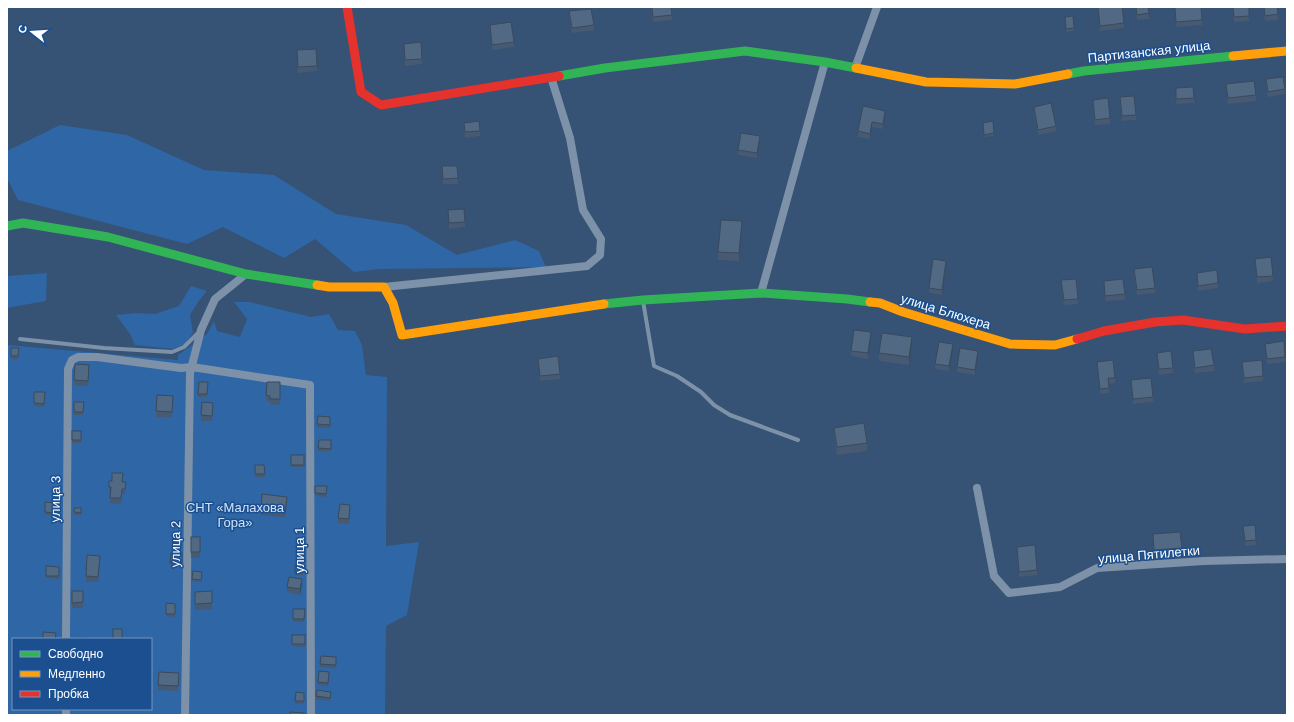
<svg xmlns="http://www.w3.org/2000/svg" width="1294" height="722" font-family="Helvetica,sans-serif">
	<style>
		.green { fill: #2f66a5; fill-rule: evenodd }
		.lines { fill: none; stroke-linecap: round; stroke-linejoin: round }
		.lane { stroke: #7d92a8; stroke-width: 4 }
		.street { stroke: #7d92a8; stroke-width: 8 }
		.fast { stroke: #30b455; stroke-width: 9 }
		.slow { stroke: #ff9f0a; stroke-width: 9 }
		.jam { stroke: #e5322d; stroke-width: 9 }
		.wall { fill: #475a72 }
		.shaded-wall { fill: #394a5c }
		.building { fill: #526984; stroke: #394a5c }
		.labels { text-anchor: middle; stroke-width: 3; stroke-linejoin: round; paint-order: stroke }
		.street-label { font-size: 13px; fill: #fff; stroke: #1b4f8f }
		.park-label { font-size: 13px; fill: #cfe3fa; stroke: #1b4f8f }
	</style>
	<rect width="100%" height="100%" fill="#365274"/>
	<!-- green -->
	<g class="green">
		<path d="M60 125 127 135 204 170 274 175 336 214 406 225 457 255 515 240 539 251 546 267 379 269 354 272 315 239 284 258 223 227 187 244 18 200 7 178V151Z"/>
		<path d="M47 273 46 301 7 308V276Z"/>
		<path d="M191 286 207 291 198 302 190 315 193 333 184 345 172 349 135 345 130 334 116 315 137 313 155 314 179 306Z"/>
		<path d="M234 302H250L311 317 329 314 338 330 355 331 362 345 366 375 387 377 386 546 419 542 407 615 386 626 385 715H7V345L178 360V355L207 334 214 321 217 331 240 337 247 319ZM13 639H151V709H13Z"/>
	</g>
	<g class="lines">
		<!-- lane -->
		<g class="lane">
			<path d="M643 301 654 366 677 376 701 392 714 405 730 415 798 440"/>
			<path d="M20 339 104 348 172 352 184 347 198 333"/>
		</g>
		<!-- street -->
		<g class="street">
			<path d="M855 68 877 7"/>
			<path d="M384 287 587 266 600 255 601 239 583 210 570 138 551 77"/>
			<path d="M761 293 825 62"/>
			<path d="M977 488 994 576 1009 593 1060 587 1097 568 1204 561 1287 559"/>
			<path d="M66 639 68 369 72 360 78 357H97L181 368 192 367 310 385 311 715"/>
			<path d="M66 715V709"/>
			<path d="M185 715 190 373 201 330 215 299 246 274"/>
		</g>
		<!-- fast -->
		<g class="fast">
			<path d="M1068 74 1084 71 1233 56"/>
			<path d="M559 76 605 68 745 51 825 62 856 68"/>
			<path d="M7 226 23 223 108 237 246 274 317 285"/>
			<path d="M604 304 643 300 761 293 847 299 870 302"/>
		</g>
		<!-- slow -->
		<g class="slow">
			<path d="M1233 56 1287 51"/>
			<path d="M856 68 926 82 1015 84 1068 74"/>
			<path d="M317 285 329 287H384L393 303 402 335 604 304"/>
			<path d="M870 302 880 303 903 312 1010 344 1055 345 1077 339"/>
		</g>
		<!-- jam -->
		<g class="jam">
			<path d="M347 7 361 92 381 105 559 76"/>
			<path d="M1077 339 1104 331 1155 322 1183 320 1245 329 1287 326"/>
		</g>
	</g>
	<!-- wall -->
	<g class="wall">
		<path d="M651 7H671L672 20 653 22Z"/>
		<path d="M1098 7 1124 23V28L1100 31Z"/>
		<path d="M1135 7H1148L1149 19 1137 20Z"/>
		<path d="M1175 7 1202 20V25L1176 27Z"/>
		<path d="M1233 7H1249V21L1234 22Z"/>
		<path d="M1263 7H1277L1278 20 1265 21Z"/>
		<path d="M569 11 594 25V30L572 33 569 17Z"/>
		<path d="M1065 17 1074 28V31L1066 32Z"/>
		<path d="M490 25 514 42V47L492 50 490 31Z"/>
		<path d="M404 44 422 59V64L405 66Z"/>
		<path d="M297 50 317 66V71L298 73Z"/>
		<path d="M1266 79 1285 89V94L1268 97 1266 85Z"/>
		<path d="M1226 84 1256 95V101L1228 104Z"/>
		<path d="M1176 88 1194 98V103L1176 104Z"/>
		<path d="M1120 97 1136 115V120L1122 121Z"/>
		<path d="M1093 100 1110 118V124L1095 125Z"/>
		<path d="M863 106 885 116 883 129 872 127 870 139 858 137V131Z"/>
		<path d="M1034 107 1056 126V131L1038 135 1034 112Z"/>
		<path d="M464 123 480 131V136L465 138Z"/>
		<path d="M983 123 994 133V136L984 137Z"/>
		<path d="M760 141 757 158 738 155V150Z"/>
		<path d="M442 166H457L458 184H443Z"/>
		<path d="M448 210 465 222V227L449 229Z"/>
		<path d="M742 229 739 261 718 260V252Z"/>
		<path d="M1255 259 1273 276V281L1257 283Z"/>
		<path d="M946 266 942 295 929 293V288Z"/>
		<path d="M1134 269 1155 288V293L1137 295 1134 274Z"/>
		<path d="M1197 273 1218 283V288L1198 291Z"/>
		<path d="M1061 280 1078 299V304L1064 305Z"/>
		<path d="M1104 281 1125 294V300L1105 301Z"/>
		<path d="M871 337 868 359 851 356V351Z"/>
		<path d="M1265 344 1285 357V362L1267 364Z"/>
		<path d="M912 345 909 365 879 361V353Z"/>
		<path d="M11 348H19L18 359H11Z"/>
		<path d="M953 350 949 371 935 369V364Z"/>
		<path d="M1193 351 1214 365V371L1195 373 1193 357Z"/>
		<path d="M1157 353 1173 368V373L1159 375Z"/>
		<path d="M978 356 975 375 957 372V367Z"/>
		<path d="M538 359 560 374V379L540 381Z"/>
		<path d="M1097 362 1115 378V383L1109 384V393L1100 394Z"/>
		<path d="M1242 362 1263 376V381L1244 383Z"/>
		<path d="M89 365 88 386 74 385V380Z"/>
		<path d="M1131 380 1153 397V402L1133 404Z"/>
		<path d="M199 382H208L207 397H198Z"/>
		<path d="M267 382H280V405L270 404V401H266Z"/>
		<path d="M34 392H45L44 407 34 406Z"/>
		<path d="M173 396 172 417H156V411Z"/>
		<path d="M74 402H84L83 415H74Z"/>
		<path d="M213 408 212 421H201V415Z"/>
		<path d="M318 416 330 417V428L317 427Z"/>
		<path d="M834 428 867 443V451L837 455 834 436Z"/>
		<rect x="72" y="431" width="9" height="12"/>
		<path d="M319 440H331V451H318Z"/>
		<rect x="291" y="455" width="13" height="12"/>
		<path d="M255 465H264L265 477H255Z"/>
		<path d="M109 481 126 482 125 494H122L121 504 110 503 111 493 109 492Z"/>
		<path d="M315 486H327L326 497 315 496Z"/>
		<path d="M45 502 55 503V515H45Z"/>
		<path d="M287 502 285 517 261 515V510Z"/>
		<rect x="74" y="508" width="7" height="7"/>
		<path d="M350 511 349 524 338 523V518Z"/>
		<path d="M1243 526 1256 540V545L1245 546Z"/>
		<path d="M1153 534 1182 548V554L1154 556Z"/>
		<rect x="191" y="537" width="9" height="21"/>
		<path d="M1017 547 1037 570V575L1019 577Z"/>
		<path d="M171 553H182V566L170 565Z"/>
		<path d="M100 561 98 582H86V576Z"/>
		<rect x="295" y="565" width="8" height="10"/>
		<path d="M46 566 59 567V579L46 578Z"/>
		<path d="M202 572 201 582 192 581V579Z"/>
		<path d="M302 584 300 595 287 592V587Z"/>
		<rect x="72" y="591" width="11" height="17"/>
		<path d="M212 591V609L195 610V592Z"/>
		<path d="M166 603 175 604V617L166 616Z"/>
		<path d="M293 609H305L304 622H293Z"/>
		<path d="M292 635H305V647L292 646Z"/>
		<path d="M321 656 336 657V668L320 667Z"/>
		<path d="M319 671 329 672 328 686 318 685Z"/>
		<path d="M179 679 178 691 158 690V685Z"/>
		<path d="M296 692 304 693V704H295Z"/>
		<path d="M331 694 330 701 316 699V696Z"/>
	</g>
	<!-- shaded-wall -->
	<g class="shaded-wall">
		<path d="M885 111V116L883 129V124Z"/>
		<path d="M872 122V127L870 139V134Z"/>
		<path d="M760 136V141L757 158V153Z"/>
		<path d="M742 221V229L739 261V253Z"/>
		<path d="M946 261V266L942 295V290Z"/>
		<path d="M871 332V337L868 359V353Z"/>
		<path d="M912 337V345L909 365V357Z"/>
		<path d="M953 344V350L949 371V366Z"/>
		<path d="M978 351V356L975 375V370Z"/>
		<path d="M302 579V584L300 595V589Z"/>
	</g>
	<!-- building -->
	<g class="building">
		<path d="M652 7H671L672 15 653 17Z"/>
		<path d="M1098 7H1122L1124 23 1100 26Z"/>
		<path d="M1136 7H1148L1149 13 1137 15Z"/>
		<path d="M1175 7H1201L1202 20 1176 22Z"/>
		<path d="M1233 7H1249V16L1234 17Z"/>
		<path d="M1264 7H1277L1278 14 1265 16Z"/>
		<path d="M591 9 594 25 572 28 569 11Z"/>
		<path d="M1073 16 1074 28 1066 29 1065 17Z"/>
		<path d="M511 22 514 42 492 45 490 25Z"/>
		<path d="M421 42 422 59 405 60 404 44Z"/>
		<path d="M316 49 317 66 298 67 297 50Z"/>
		<path d="M1283 77 1285 89 1268 92 1266 79Z"/>
		<path d="M1254 81 1256 95 1228 98 1226 84Z"/>
		<path d="M1193 87 1194 98 1176 99V88Z"/>
		<path d="M1134 96 1136 115 1122 116 1120 97Z"/>
		<path d="M1108 98 1110 118 1095 120 1093 100Z"/>
		<path d="M1051 103 1056 126 1038 130 1034 107Z"/>
		<path d="M863 106 885 111 883 124 872 122 870 134 858 131Z"/>
		<path d="M479 121 480 131 465 132 464 123Z"/>
		<path d="M993 121 994 133 984 135 983 123Z"/>
		<path d="M741 133 760 136 757 153 738 150Z"/>
		<path d="M442 166H457L458 178 443 179Z"/>
		<path d="M464 209 465 222 449 223 448 210Z"/>
		<path d="M721 220 742 221 739 253 718 252Z"/>
		<path d="M1271 257 1273 276 1257 277 1255 259Z"/>
		<path d="M933 259 946 261 942 290 929 288Z"/>
		<path d="M1152 267 1155 288 1137 290 1134 269Z"/>
		<path d="M1217 270 1218 283 1198 286 1197 273Z"/>
		<path d="M1076 279 1078 299 1064 300 1061 280Z"/>
		<path d="M1123 279 1125 294 1105 296 1104 281Z"/>
		<path d="M854 330 871 332 868 353 851 351Z"/>
		<path d="M882 333 912 337 909 357 879 353Z"/>
		<path d="M1284 341 1285 357 1267 359 1265 344Z"/>
		<path d="M939 342 953 344 949 366 935 364Z"/>
		<path d="M11 348H19L18 356H11Z"/>
		<path d="M960 348 978 351 975 370 957 367Z"/>
		<path d="M1211 349 1214 365 1195 368 1193 351Z"/>
		<path d="M1171 351 1173 368 1159 369 1157 353Z"/>
		<path d="M558 356 560 374 540 376 538 359Z"/>
		<path d="M1113 360 1115 378H1108L1109 388 1100 389 1097 362Z"/>
		<path d="M1262 360 1263 376 1244 378 1242 362Z"/>
		<path d="M75 364 89 365 88 381 74 380Z"/>
		<path d="M1151 378 1153 397 1133 399 1131 380Z"/>
		<path d="M199 382H208L207 394H198Z"/>
		<path d="M267 382H280V399H270V396L266 395Z"/>
		<path d="M34 392H45L44 404 34 403Z"/>
		<path d="M157 395 173 396 172 412 156 411Z"/>
		<path d="M74 402H84L83 412H74Z"/>
		<path d="M202 402 213 403 212 416 201 415Z"/>
		<path d="M318 416 330 417V425L317 424Z"/>
		<path d="M864 423 867 443 837 447 834 428Z"/>
		<rect x="72" y="431" width="9" height="9"/>
		<path d="M319 440H331V449L318 448Z"/>
		<rect x="291" y="455" width="13" height="10"/>
		<path d="M255 465H264L265 474H255Z"/>
		<path d="M112 473H123L122 482H126L125 489H122L121 498H110L111 487H109V481H112Z"/>
		<path d="M315 486H327L326 494 315 493Z"/>
		<path d="M262 494 287 497 285 512 261 510Z"/>
		<path d="M45 502 55 503V513L45 512Z"/>
		<path d="M340 504 350 505 349 519 338 518Z"/>
		<path d="M74 508H81V513L74 512Z"/>
		<path d="M1255 525 1256 540 1245 541 1243 526Z"/>
		<path d="M1180 532 1182 548 1154 550 1153 534Z"/>
		<rect x="191" y="537" width="9" height="15"/>
		<path d="M1035 545 1037 570 1019 572 1017 547Z"/>
		<path d="M171 553H182V563H170Z"/>
		<path d="M87 555 100 556 98 577 86 576Z"/>
		<rect x="295" y="565" width="8" height="7"/>
		<path d="M46 566 59 567V576H46Z"/>
		<path d="M193 571 202 572 201 580 192 579Z"/>
		<path d="M289 577 302 579 300 589 287 587Z"/>
		<path d="M72 591H83V602L72 603Z"/>
		<path d="M212 591V603L195 604V592Z"/>
		<path d="M166 603 175 604V614H166Z"/>
		<path d="M293 609H305L304 619H293Z"/>
		<rect x="113" y="629" width="9" height="10"/>
		<path d="M43 632 56 633 55 639H43Z"/>
		<rect x="292" y="635" width="13" height="9"/>
		<rect x="75" y="638" width="12" height="1"/>
		<path d="M321 656 336 657V665L320 664Z"/>
		<path d="M319 671 329 672 328 683 318 682Z"/>
		<path d="M159 672 179 673 178 686 158 685Z"/>
		<path d="M317 690 331 692 330 698 316 696Z"/>
		<path d="M296 692 304 693V701H295Z"/>
		<path d="M290 712 304 713V715H290Z"/>
	</g>
	<g class="labels">
		<!-- street labels -->
		<g class="street-label">
			<text transform="translate(1149 51) rotate(-6)" y="5">Партизанская улица</text>
			<text transform="translate(946 311) rotate(17)" y="5">улица Блюхера</text>
			<text transform="translate(55 499) rotate(-89)" y="5">улица 3</text>
			<text transform="translate(175 544) rotate(-89)" y="5">улица 2</text>
			<text transform="translate(299 550) rotate(-90)" y="5">улица 1</text>
			<text transform="translate(1149 554) rotate(-5)" y="5">улица Пятилетки</text>
		</g>
		<!-- park labels -->
		<g class="park-label">
			<text x="235" y="512">СНТ «Малахова<tspan x="235" dy="15">Гора»</tspan></text>
		</g>
	</g>
	<!-- border -->
	<rect width="1294" height="722" fill="none" stroke="#ffffff" stroke-width="16"/>
	<!-- legend -->
	<rect x="12" y="638" width="140" height="72" fill="#1b4f8f" stroke="#7695bc"/>
	<rect x="20" y="651" width="20" height="6" fill="#30b455" stroke="#7695bc"/>
	<text x="48" y="658" font-size="12" fill="#ffffff">Свободно</text>
	<rect x="20" y="671" width="20" height="6" fill="#ff9f0a" stroke="#7695bc"/>
	<text x="48" y="678" font-size="12" fill="#ffffff">Медленно</text>
	<rect x="20" y="691" width="20" height="6" fill="#e5322d" stroke="#7695bc"/>
	<text x="48" y="698" font-size="12" fill="#ffffff">Пробка</text>
	<!-- north arrow -->
	<g transform="translate(32 32) rotate(287)" stroke="#1b4f8f" stroke-width="3" paint-order="stroke">
	<path d="M0-3L7 15L0 10L-7 15Z" fill="#ffffff"/>
	<text y="-6" font-size="11" font-weight="bold" text-anchor="middle" fill="#ffffff">С</text>
	</g>
</svg>
